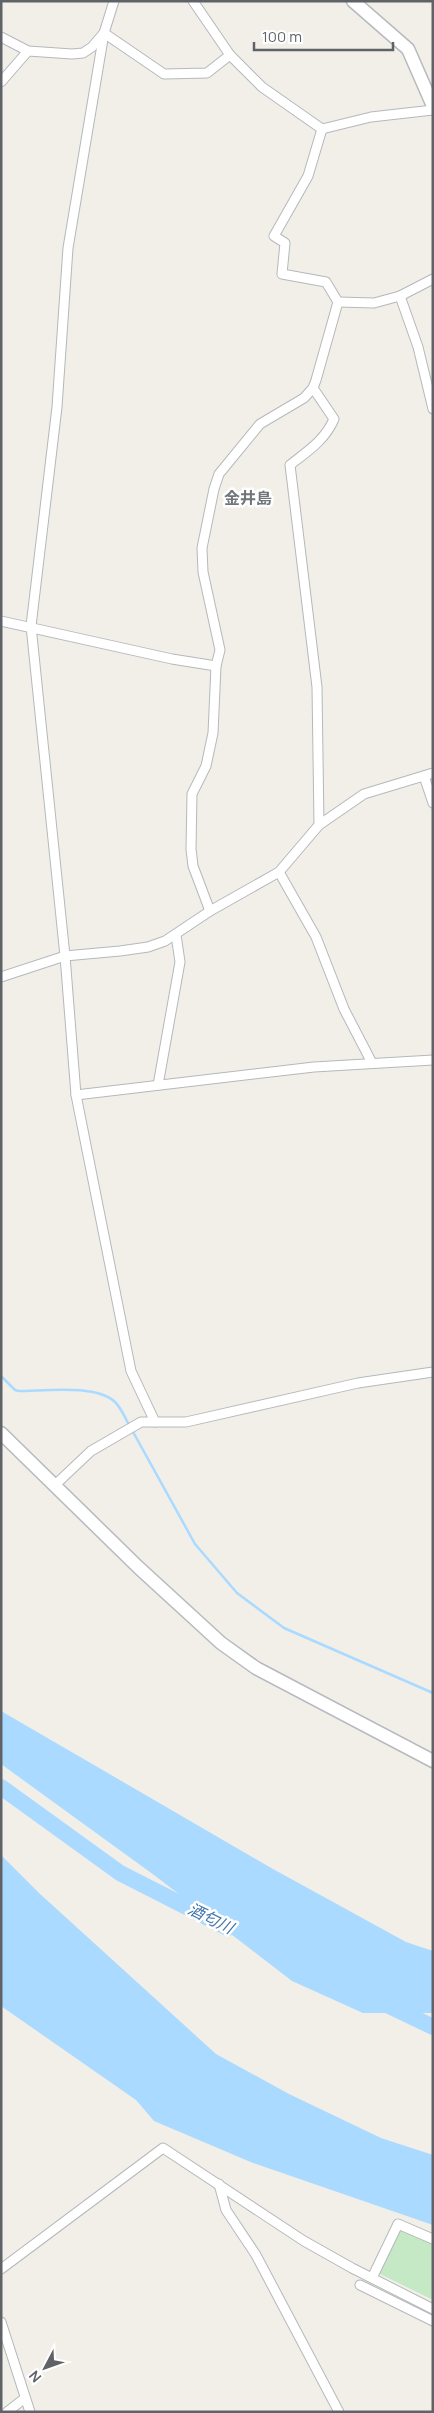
<svg xmlns="http://www.w3.org/2000/svg" width="434" height="2413" font-family="Manrope,'Noto Sans JP',sans-serif">
	<style>
		.green { fill: #c5e8c5 }
		.water { fill: #aadaff }
		.lines { fill: none; stroke-linecap: round; stroke-linejoin: round }
		.stream { stroke: #aadaff; stroke-width: 2.5 }
		.river { stroke: #aadaff; stroke-width: 16 }
		.street-casing { stroke: #b5b8bc; stroke-width: 11 }
		.secondary-casing { stroke: #b6babf; stroke-width: 15 }
		.street { stroke: #fff; stroke-width: 9 }
		.secondary { stroke: #fff; stroke-width: 12 }
		.labels { text-anchor: middle; stroke-width: 5; stroke-linejoin: round; paint-order: stroke }
		.neighbourhood-label { font-size: 16px; font-weight: bold; fill: #70757a; stroke: #fff }
		.water-label { font-size: 16px; font-style: italic; fill: #4174aa; stroke: #fff }
	</style>
	<rect width="100%" height="100%" fill="#f1efe8"/>
	<!-- green -->
	<path class="green" d="M403 2230 433 2243V2300L378 2273 397 2233Z"/>
	<!-- water -->
	<g class="water">
		<path d="M1 1711 273 1869 406 1942 433 1951V2013H363L292 1981 154 1875 1 1764Z"/>
		<path d="M1 1855 39 1893 216 2054 289 2094 381 2138 433 2155V2225L253 2163 154 2121 136 2100 1 2006Z"/>
	</g>
	<g class="lines">
		<!-- stream -->
		<g class="stream">
			<path d="M1 1376 15 1390 19 1391C44 1391 96 1384 115 1402 121 1408 125 1417 129 1425"/>
			<path d="M132 1430 195 1544 237 1593 284 1628 433 1693"/>
		</g>
		<!-- river -->
		<g class="river">
			<path d="M1 1787 120 1873 228 1928"/>
			<path d="M383 2003 433 2027"/>
		</g>
		<defs>
			<g id="street">
				<path d="M114 1 104 33 68 248 57 407 31 626 65 956 76 1095 131 1371 155 1422"/>
				<path d="M193 1 230 55"/>
				<path d="M104 33 164 74 207 73 230 55 262 87 322 129 371 117 433 110"/>
				<path d="M1 37 28 51 72 54 83 53 92 47 104 33"/>
				<path d="M1 82 28 51"/>
				<path d="M400 296 418 347 433 409"/>
				<path d="M338 302 374 303 400 296 433 279"/>
				<path d="M313 388 334 419C325 440 308 451 290 465L317 687 319 825"/>
				<path d="M1 621 172 659 216 666"/>
				<path d="M424 776 433 803"/>
				<path d="M279 872 316 937 344 1009 372 1063"/>
				<path d="M210 911 193 866 191 849 192 794 206 766 213 733 216 666 220 650 203 572 202 548 214 489 219 474 260 424 304 398 313 388 316 380 338 302 326 282 282 274 285 243 274 236 308 176 322 129"/>
				<path d="M1 977 65 956 120 951 148 947 165 941 210 911 279 872 319 825 364 794 433 773"/>
				<path d="M158 1085 180 962 176 935"/>
				<path d="M76 1095 314 1067 433 1060"/>
				<path d="M55 1485 91 1451 141 1422H186L358 1383 433 1372"/>
				<path d="M219 2184 226 2210 256 2255 339 2412"/>
				<path d="M1 2269 163 2148 304 2241 352 2268 433 2309"/>
				<path d="M372 2278 398 2224 433 2239"/>
				<path d="M360 2285 433 2321"/>
				<path d="M1 2322 30 2412"/>
				<path d="M7 2412 25 2398"/>
			</g>
			<g id="secondary">
				<path d="M353 1 408 49 433 106"/>
				<path d="M1 1433 138 1567 221 1643 256 1668 433 1761"/>
			</g>
		</defs>
		<!-- street casing -->
		<use href="#street" class="street-casing"/>
		<!-- secondary casing -->
		<use href="#secondary" class="secondary-casing"/>
		<!-- street -->
		<use href="#street" class="street"/>
		<!-- secondary -->
		<use href="#secondary" class="secondary"/>
	</g>
	<g class="labels">
		<!-- neighbourhood labels -->
		<g class="neighbourhood-label">
			<text x="248" y="504">金井島</text>
		</g>
		<!-- water labels -->
		<g class="water-label">
			<text transform="translate(211 1918) rotate(26)" y="6">酒匂川</text>
		</g>
	</g>
	<!-- border -->
	<rect width="434" height="2413" fill="none" stroke="#5f6368" stroke-width="5"/>
	<!-- north arrow -->
	<g transform="translate(45 2368) rotate(229)" stroke="#ffffff" stroke-width="4" paint-order="stroke">
	<path d="M0-4L9 19L0 12L-9 19Z" fill="#5f6368"/>
	<text y="-8" font-size="14" font-weight="bold" text-anchor="middle" fill="#5f6368">N</text>
	</g>
	<!-- scale -->
	<path d="M254 42v8h139v-8" fill="none" stroke="#5f6368" stroke-width="2.5"/>
	<text x="262" y="42" font-size="15" fill="#5f6368" stroke="#ffffff" stroke-width="4" paint-order="stroke">100 m</text>
</svg>
